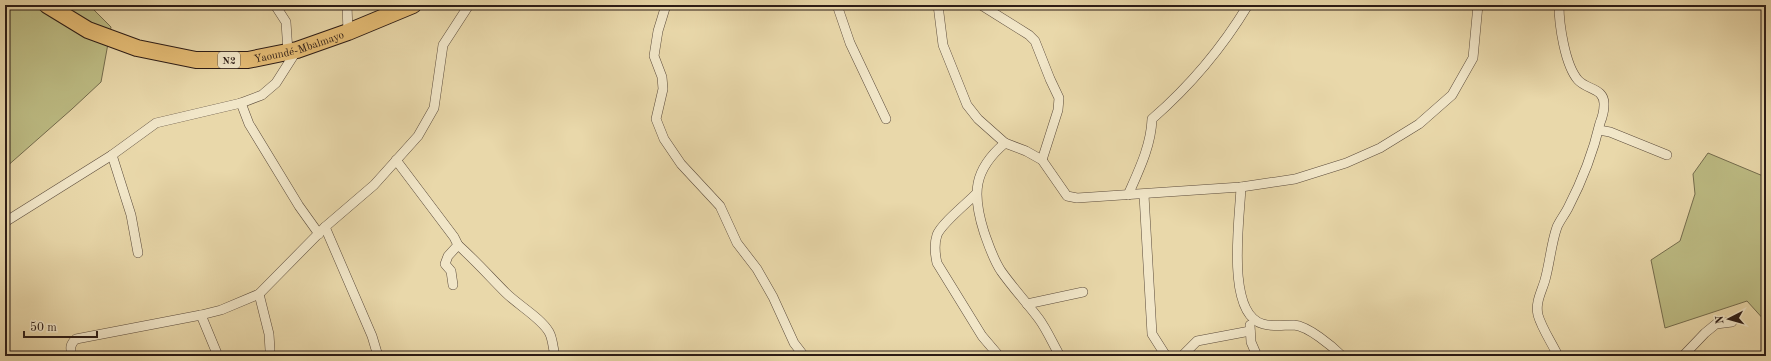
<svg xmlns="http://www.w3.org/2000/svg" width="1771" height="361" font-family="'Old Standard TT',serif">
	<style>
		.green { fill: #bdbc84; stroke: #746c4d }
		.lines { fill: none; stroke-linecap: round; stroke-linejoin: round }
		.minor-casing { stroke: #5b4b3b; stroke-width: 10 }
		.trunk-casing { stroke: #2c1c16; stroke-width: 18 }
		.minor { stroke: #f1e6c8; stroke-width: 9 }
		.trunk { stroke: #e4bc75; stroke-width: 16 }
		.labels { text-anchor: middle; stroke-width: 4; stroke-linejoin: round; paint-order: stroke }
		.shield { fill: #f1e6c8; stroke: #67594b; stroke-width: 1 }
		.shield-label { font-size: 10px; font-weight: bold; fill: #2c1c16 }
		.street-label { font-size: 11px; fill: #2c1c16; stroke: #f1e6c8 }
	</style>
	<rect width="100%" height="100%" fill="#e9d8aa"/>
	<filter id="stains"><feTurbulence type="fractalNoise" baseFrequency=".005" numOctaves="4"/><feColorMatrix values="0 0 0 0 .2 0 0 0 0 .09 0 0 0 0 .02 0 0 0 .5 -.17"/></filter>
	<radialGradient id="worn" r=".72"><stop offset=".6" stop-color="#630" stop-opacity="0"/><stop offset="1" stop-color="#630" stop-opacity=".3"/></radialGradient>
	<!-- green -->
	<g class="green">
		<path d="M5 5H89L111 27 101 82 72 109 5 168Z"/>
		<path d="M1708 153 1763 176 1766 188V322L1747 301 1665 328 1651 260 1680 241 1695 194 1693 174Z"/>
	</g>
	<g class="lines">
		<defs>
			<g id="minor">
				<path d="M275 5 286 22 288 52"/>
				<path d="M347 5 348 32"/>
				<path d="M666 5 658 31 654 56 662 77 663 89 656 119 664 139 681 164 720 206 737 243 757 269 773 297 794 343 804 356"/>
				<path d="M837 5 850 43 886 119"/>
				<path d="M938 5 943 45 967 105 978 119 1005 143 1026 151 1042 160 1067 196 1077 198 1241 187 1295 179 1346 163 1380 148 1419 124 1452 95 1473 58 1478 5"/>
				<path d="M981 5 1029 35 1035 41 1050 79 1059 98 1058 110 1042 160"/>
				<path d="M241 103 249 124 299 206 319 234"/>
				<path d="M1599 130 1610 132 1667 155"/>
				<path d="M1005 143C973 170 972 194 984 232 989 246 993 259 1001 271 1013 288 1027 303 1039 319 1047 330 1053 344 1060 356"/>
				<path d="M112 155 131 215 138 253"/>
				<path d="M396 160 454 237 458 245 448 256 445 264 451 271 453 285"/>
				<path d="M1241 187C1240 217 1225 314 1263 324 1274 327 1283 325 1294 325 1308 326 1332 346 1342 356"/>
				<path d="M976 194C967 203 941 224 937 235 934 244 935 254 937 263L982 336 999 356"/>
				<path d="M1128 195C1139 170 1151 146 1152 119 1190 86 1222 48 1248 5"/>
				<path d="M1144 195 1152 334 1166 356"/>
				<path d="M5 222 112 155 156 123 241 103 262 95 276 83 297 50"/>
				<path d="M325 227 372 336 378 356"/>
				<path d="M458 245C475 260 490 277 506 293 518 305 541 318 549 332 553 339 553 349 555 356"/>
				<path d="M259 294 269 334 270 350"/>
				<path d="M1027 304 1083 292"/>
				<path d="M201 315 218 356"/>
				<path d="M1250 325 1251 342 1257 356"/>
				<path d="M72 356C70 348 70 344 76 339L201 315 221 310 259 294 325 227 374 185 418 136 434 108 443 45 469 5"/>
				<path d="M1182 356 1197 341 1250 331"/>
				<path d="M1558 356C1552 343 1542 329 1538 315 1535 302 1542 291 1545 280 1550 262 1551 244 1557 227 1560 220 1565 214 1568 208 1582 181 1593 153 1600 123 1602 118 1604 111 1604 105 1605 88 1587 90 1578 80 1565 65 1559 25 1559 5"/>
				<path d="M1683 356 1705 333 1716 324 1732 322"/>
			</g>
			<g id="trunk">
				<path id="s1" d="M47 5 88 30 137 48 196 60H248L297 50 348 32 413 5"/>
			</g>
		</defs>
		<!-- minor casing -->
		<use href="#minor" class="minor-casing"/>
		<!-- trunk casing -->
		<use href="#trunk" class="trunk-casing"/>
		<!-- minor -->
		<use href="#minor" class="minor"/>
		<!-- trunk -->
		<use href="#trunk" class="trunk"/>
	</g>
	<g class="labels">
		<!-- shield labels -->
		<rect class="shield" x="218" y="52" width="22" height="16" rx="3"/>
		<g class="shield-label">
			<text x="229" y="64">N2</text>
		</g>
		<!-- street labels -->
		<g class="street-label">
			<text dy="4" stroke="none"><textPath href="#s1" startOffset="265">Yaoundé-Mbalmayo</textPath></text>
		</g>
	</g>
	<!-- margin -->
	<rect width="1771" height="361" fill="none" stroke="#e9d8aa" stroke-width="20"/>
	<rect x="6" y="6" width="1759" height="349" fill="none" stroke="#2c1c16" stroke-width="2"/>
	<rect x="10" y="10" width="1751" height="341" fill="none" stroke="#2c1c16"/>
	<!-- north arrow -->
	<g transform="translate(1729 319) rotate(264)" stroke="#f1e6c8" stroke-width="3" paint-order="stroke">
	<path d="M0-3L7 15L0 10L-7 15Z" fill="#2c1c16"/>
	<text y="-6" font-size="11" font-weight="bold" text-anchor="middle" fill="#2c1c16">N</text>
	</g>
	<!-- scale -->
	<path d="M24 331v6h73v-6" fill="none" stroke="#2c1c16" stroke-width="2"/>
	<text x="30" y="331" font-size="12" fill="#2c1c16" stroke="#f1e6c8" stroke-width="3" paint-order="stroke">50 m</text>
	<rect width="100%" height="100%" filter="url(#stains)"/>
	<rect width="100%" height="100%" fill="url(#worn)"/>
</svg>
